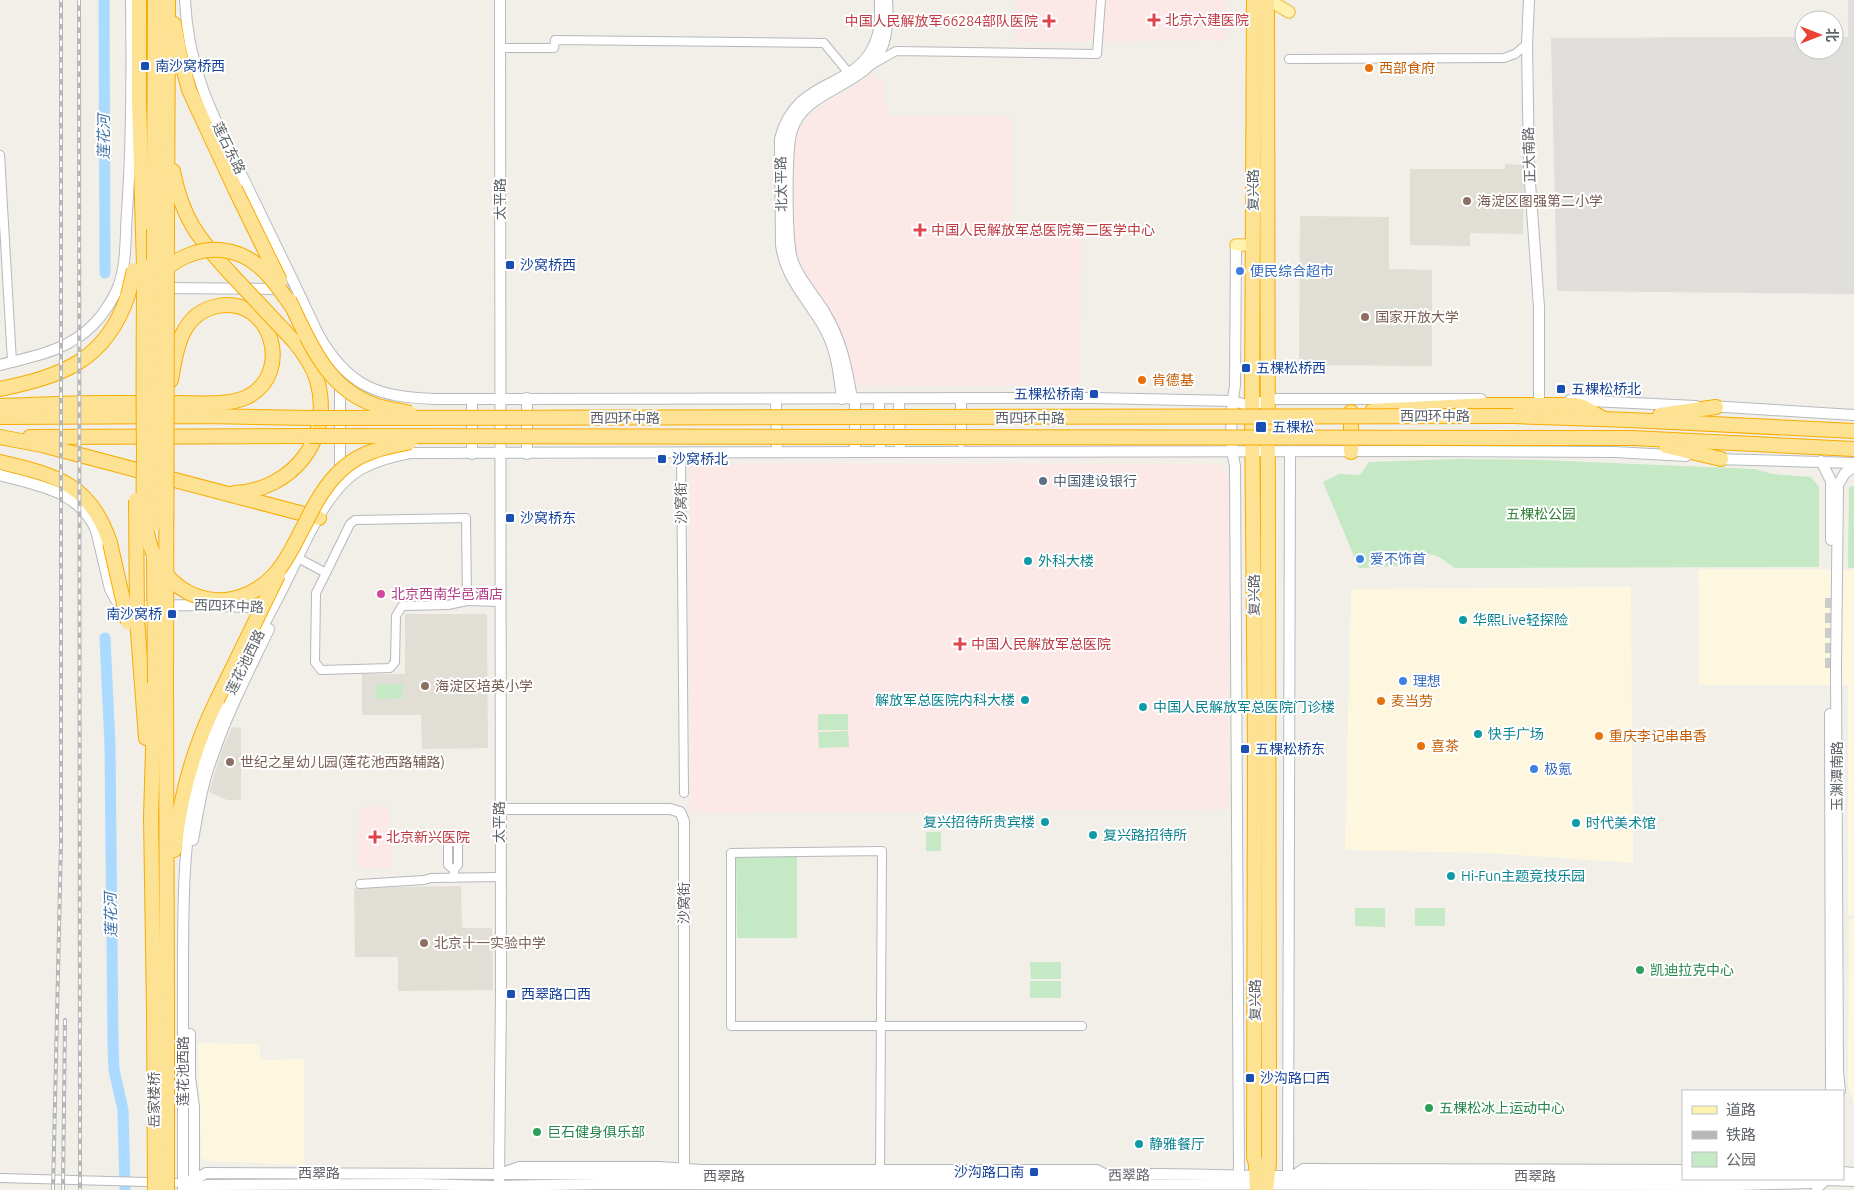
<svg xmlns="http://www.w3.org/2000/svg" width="1854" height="1190" font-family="Ubuntu,'Noto Sans SC',sans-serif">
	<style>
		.commercial { fill: #fef7e0 }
		.industrial { fill: #e0deda }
		.education { fill: #e1ded6 }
		.medical { fill: #fce8e6 }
		.green { fill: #c5e8c5 }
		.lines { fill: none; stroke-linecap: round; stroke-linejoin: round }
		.river { stroke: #aadaff; stroke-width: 11 }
		.secondary-tunnel { stroke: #ccccc8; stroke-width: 10; stroke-dasharray: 10 5; stroke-linecap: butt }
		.street-casing { stroke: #b5b8bc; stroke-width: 10 }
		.secondary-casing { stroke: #b6babf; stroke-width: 12 }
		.primary-casing { stroke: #f2c960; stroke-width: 14 }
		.highway-casing { stroke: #f9ab00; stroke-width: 16 }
		.street { stroke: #fff; stroke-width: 8 }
		.secondary { stroke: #fff; stroke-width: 10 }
		.primary { stroke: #fff2af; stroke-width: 11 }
		.highway { stroke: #fde293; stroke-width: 14 }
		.rail-casing { stroke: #b6b7b8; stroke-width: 4 }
		.rail { stroke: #fff; stroke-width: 2; stroke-dasharray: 5.5; stroke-linecap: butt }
		.highway-bridge-casing { stroke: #f9ab00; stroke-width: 16; stroke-linecap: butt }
		.highway-bridge { stroke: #fde293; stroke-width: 14 }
		.health-dot { fill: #e0444e; stroke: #fff; stroke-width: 2 }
		.transit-dot { fill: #1a4fb4; stroke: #fff; stroke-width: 2 }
		.food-dot { fill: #e8710a; stroke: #fff; stroke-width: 2 }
		.education-dot { fill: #8d6e63; stroke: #fff; stroke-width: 2 }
		.shop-dot { fill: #3f7fe0; stroke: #fff; stroke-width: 2 }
		.service-dot { fill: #5c6f8a; stroke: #fff; stroke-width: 2 }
		.culture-dot { fill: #0f9aa8; stroke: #fff; stroke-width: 2 }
		.hotel-dot { fill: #d1479c; stroke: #fff; stroke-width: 2 }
		.leisure-dot { fill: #2e9e5b; stroke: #fff; stroke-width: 2 }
		.labels { text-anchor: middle; stroke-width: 4; stroke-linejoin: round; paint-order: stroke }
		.health-label { font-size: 14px; fill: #be3a42; stroke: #fff; text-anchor: start }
		.transit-label { font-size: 14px; fill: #164399; stroke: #fff; text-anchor: start }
		.food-label { font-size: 14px; fill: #c56008; stroke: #fff; text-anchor: start }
		.street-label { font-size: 14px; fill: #5f6368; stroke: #fff }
		.education-label { font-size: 14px; fill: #785e54; stroke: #fff; text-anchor: start }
		.shop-label { font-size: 14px; fill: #366cbe; stroke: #fff; text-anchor: start }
		.service-label { font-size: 14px; fill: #4e5e75; stroke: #fff; text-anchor: start }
		.park-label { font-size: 14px; fill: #348238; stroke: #fff }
		.culture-label { font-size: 14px; fill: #0d838f; stroke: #fff; text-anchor: start }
		.hotel-label { font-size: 14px; fill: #b23c85; stroke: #fff; text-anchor: start }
		.leisure-label { font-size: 14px; fill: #27864d; stroke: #fff; text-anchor: start }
		.water-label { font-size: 15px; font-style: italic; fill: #4174aa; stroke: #fff }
	</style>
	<rect width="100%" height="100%" fill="#f1efe8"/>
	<!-- commercial -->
	<g class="commercial">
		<path d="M1698 569 1854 570V915H1848V685H1699Z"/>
		<path d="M1631 587 1633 863 1487 853 1345 850 1351 589Z"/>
		<path d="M1849 919H1854V1150V1103L1848 1086Z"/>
		<path d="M198 1043 259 1044 260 1057 266 1060 304 1059V1165L206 1161 201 1157Z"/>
	</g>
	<!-- industrial -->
	<path class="industrial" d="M1848 0H1854V294L1557 291 1551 38 1804 37V50H1834V37H1848Z"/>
	<!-- education -->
	<g class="education">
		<path d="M1505 164 1524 165 1523 234 1470 233V246L1410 245V169H1505Z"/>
		<path d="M1300 216 1389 217V269L1432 270V366L1299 365Z"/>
		<path d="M405 614H487L488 748 422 749 421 715H362V674H405Z"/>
		<path d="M232 727 241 728V800H227L209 792 222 750Z"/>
		<path d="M461 886 462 928H492L493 990 398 991V957H355L354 888Z"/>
	</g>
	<!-- medical -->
	<g class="medical">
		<path d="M1015 0H1226V40L1015 42Z"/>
		<path d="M871 75 883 82 887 117H1012L1010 230 1082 231 1079 386 855 385 846 350 797 259 795 244V141L799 129 812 112Z"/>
		<path d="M690 464H1217L1230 480 1229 809 690 813Z"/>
		<path d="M360 807H389L392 867 357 868Z"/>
	</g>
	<!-- green -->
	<g class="green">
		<path d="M1459 459 1541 460 1754 469 1773 474 1811 477 1819 487V567L1455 568C1449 564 1441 557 1434 555 1422 552 1406 558 1398 566L1359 568 1323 482 1339 474 1360 475 1369 462Z"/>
		<path d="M1854 486V568H1848L1849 487Z"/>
		<path d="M402 684 403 698 376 699 375 685Z"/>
		<rect x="818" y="714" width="30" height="16"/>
		<path d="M848 731 849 747 819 748 818 732Z"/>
		<rect x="926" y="832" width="15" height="19"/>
		<path d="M797 855V938H737L736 856Z"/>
		<path d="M1355 908H1385V927L1355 926Z"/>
		<rect x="1415" y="908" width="30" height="18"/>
		<path d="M1030 962H1061V979H1031Z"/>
		<rect x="1030" y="981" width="31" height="17"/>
	</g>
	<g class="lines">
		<!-- river -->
		<g class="river">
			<path d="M104 0 105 273"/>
			<path d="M105 638 110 746 113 1045 114 1070 123 1110 125 1190"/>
		</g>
		<!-- secondary-tunnel -->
		<path class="secondary-tunnel" d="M1830 668V595"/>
		<defs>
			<g id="street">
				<path d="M500 48H554L555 40 824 43 852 77"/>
				<path d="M1289 59 1504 58 1515 54 1527 44"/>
				<path d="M873 64 896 51 1097 54 1101 0"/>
				<path d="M0 155 12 362"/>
				<path d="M681 453 684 793"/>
				<path d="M298 558 326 573 350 524 355 520 466 518 467 601 499 602"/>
				<path d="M326 573 316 593 315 662 321 670 390 668 395 662 396 616 402 606 448 605 467 601"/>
				<path d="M454 878V870L458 865V842H448V865L454 870"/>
				<path d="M360 884 424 880 431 878 499 877"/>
				<path d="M502 1172 519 1166H659L701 1169H1097L1108 1175"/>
				<path d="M880 1176 882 851 731 853V1026H1082"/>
				<path d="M1292 1176 1303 1168 1683 1169"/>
				<path d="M0 1178 183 1183"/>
				<path d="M1816 1190 1827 1180"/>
			</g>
			<g id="secondary">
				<path d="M185 0C188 73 216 122 247 186 271 235 295 284 318 334 348 387 377 397 436 399L1094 398 1232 401 1252 406 1268 399H1481"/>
				<path d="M1529 0 1527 44 1529 169 1539 307V400"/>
				<path d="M1236 245 1235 385C1231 411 1229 440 1235 466L1239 1175"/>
				<path d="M161 288 284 289"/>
				<path d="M0 365C34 356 67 351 93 325 102 316 113 300 118 287 127 264 125 237 127 212 132 142 132 71 131 0"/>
				<path d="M527 398V454"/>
				<path d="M472 399V454"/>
				<path d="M776 399 777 452"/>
				<path d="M842 399C839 373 836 346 822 324 806 297 785 277 781 245L780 139C795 77 855 90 874 45 881 31 880 15 880 0"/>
				<path d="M852 399C847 368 841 339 825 313 815 296 800 281 793 262 786 245 786 148 792 130 806 87 867 88 883 45 888 30 888 15 887 0"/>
				<path d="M855 399V452"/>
				<path d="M879 399 880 451"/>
				<path d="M899 399 900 451"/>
				<path d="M961 400V442"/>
				<path d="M1570 400 1696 406"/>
				<path d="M1710 406 1854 415"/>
				<path d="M1715 459 1854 463"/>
				<path d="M1821 461 1831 481V540"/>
				<path d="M0 475C38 486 78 490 96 530L110 589 116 600 127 606 199 605 266 608"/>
				<path d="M340 476V381"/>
				<path d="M1830 714 1831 1091"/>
				<path d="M499 809H670L680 812 684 821V1175"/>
				<path d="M193 840C198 812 202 784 212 758 227 713 249 671 269 629"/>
				<path d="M190 1034V1078L194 1107V1184"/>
				<path d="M1840 1091 1838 1072 1836 668 1838 485 1845 473 1854 467"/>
				<path d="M1843 1172 1854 1173"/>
				<path d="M499 1179 501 994 500 0"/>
				<path d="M1288 1182 1290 451"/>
				<path d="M183 1183 194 1188 207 1185 420 1184 491 1186 600 1184 1737 1185 1811 1183 1827 1180 1854 1181"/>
				<path d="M183 1183 194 1180 206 1173 1086 1176C1146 1172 1206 1175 1267 1176L1683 1177"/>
				<path d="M183 1190C183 1120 183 1050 183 980 183 907 182 831 202 760 220 699 256 642 284 586 303 549 325 488 363 468 378 460 394 456 410 453L1421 451 1615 452 1686 456"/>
			</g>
			<g id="primary">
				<path d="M1269 0 1289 12"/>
				<path d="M1236 245H1253"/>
			</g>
			<g id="highway">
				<path d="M139 0V102L144 266"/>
				<path d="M1254 0 1252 406 1255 751 1254 1157 1256 1164 1257 1190"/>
				<path d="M174 24 180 56 189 90 235 189"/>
				<path d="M173 171C182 218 198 238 230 273"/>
				<path d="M154 229 155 0"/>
				<path d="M167 229 168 0"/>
				<path d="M0 389C62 376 106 361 128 295"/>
				<path d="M0 406C34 405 69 403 103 403 128 403 153 403 179 403 200 403 227 406 247 397 294 374 272 296 218 306 181 313 176 349 171 380"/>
				<path d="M1372 411 1489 405H1575L1583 407 1604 419"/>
				<path d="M1351 412V452"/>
				<path d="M1660 415 1716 407"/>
				<path d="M1513 416 1630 420 1854 431"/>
				<path d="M0 417 206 416 313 418"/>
				<path d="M0 437 42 445 319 518"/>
				<path d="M30 437 309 436"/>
				<path d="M1511 438H1632L1854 449"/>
				<path d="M1666 446 1721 459"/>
				<path d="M0 462C56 475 91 484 110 543"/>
				<path d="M234 493C293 490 334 438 317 380 312 364 303 352 293 340"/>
				<path d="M137 619 146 738"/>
				<path d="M166 683 167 1009"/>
				<path d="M174 850C180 797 193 748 217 700"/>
				<path d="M154 1010 151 817 155 683"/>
				<path d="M1266 1190 1269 1163V1089L1267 0"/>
			</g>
		</defs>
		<!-- street casing -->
		<use href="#street" class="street-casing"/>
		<!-- secondary casing -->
		<use href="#secondary" class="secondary-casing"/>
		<!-- primary casing -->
		<use href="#primary" class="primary-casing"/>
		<!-- highway casing -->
		<use href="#highway" class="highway-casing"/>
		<!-- street -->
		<use href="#street" class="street"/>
		<!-- secondary -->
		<use href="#secondary" class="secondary"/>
		<!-- primary -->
		<use href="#primary" class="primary"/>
		<!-- highway -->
		<use href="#highway" class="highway"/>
		<defs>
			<g id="rail">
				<path d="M79 0 80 1190"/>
				<path d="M53 1190 61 842V0"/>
				<path d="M63 1190 65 1020"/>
			</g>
		</defs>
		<!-- rail casing -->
		<use href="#rail" class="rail-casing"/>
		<!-- rail -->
		<use href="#rail" class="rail"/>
		<defs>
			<g id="highway-bridge">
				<path d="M235 189 280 281"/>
				<path d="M154 229V524"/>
				<path d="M144 266C144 327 143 389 144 451 144 482 141 518 151 548 161 574 180 594 207 599 232 604 258 593 275 574 288 560 295 542 304 526 319 494 338 462 374 451 385 447 398 445 410 442"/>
				<path d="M230 273 293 340"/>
				<path d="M128 295 134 270"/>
				<path d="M145 297C163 255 218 234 256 264 271 275 282 293 293 308"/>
				<path d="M289 300C310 343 326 388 375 405 386 409 398 410 410 413"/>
				<path d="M313 418 1513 416"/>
				<path d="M309 436 1511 438"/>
				<path d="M136 500 137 619"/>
				<path d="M110 543 128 622"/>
				<path d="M154 558 155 683"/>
				<path d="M166 683 167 229"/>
				<path d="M217 700 278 575"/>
				<path d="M167 1009V1190"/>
				<path d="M154 1010 155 1190"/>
			</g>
		</defs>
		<!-- highway-bridge casing -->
		<use href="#highway-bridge" class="highway-bridge-casing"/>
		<!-- highway-bridge -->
		<use href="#highway-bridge" class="highway-bridge"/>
	</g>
	<!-- markers -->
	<g class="health-dot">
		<path d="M1151.5 12.5h5v5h5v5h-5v5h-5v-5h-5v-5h5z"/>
		<path d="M1046.5 13.5h5v5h5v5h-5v5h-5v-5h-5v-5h5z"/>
		<path d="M917.5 222.5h5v5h5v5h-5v5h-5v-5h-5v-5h5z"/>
		<path d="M957.5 636.5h5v5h5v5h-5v5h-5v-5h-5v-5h5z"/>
		<path d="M372.5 829.5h5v5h5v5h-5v5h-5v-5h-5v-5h5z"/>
	</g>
	<g class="transit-dot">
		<rect x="140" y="61" width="10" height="10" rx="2.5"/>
		<rect x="505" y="260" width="10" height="10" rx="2.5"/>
		<rect x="1241" y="363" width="10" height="10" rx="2.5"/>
		<rect x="1556" y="384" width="10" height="10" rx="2.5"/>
		<rect x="1089" y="389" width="10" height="10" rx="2.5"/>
		<rect x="1255" y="421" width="12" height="12" rx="2.5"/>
		<rect x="657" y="454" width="10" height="10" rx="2.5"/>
		<rect x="505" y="513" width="10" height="10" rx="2.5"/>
		<rect x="167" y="609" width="10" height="10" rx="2.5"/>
		<rect x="1240" y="744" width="10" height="10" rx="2.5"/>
		<rect x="506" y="989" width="10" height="10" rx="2.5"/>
		<rect x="1245" y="1073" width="10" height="10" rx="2.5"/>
		<rect x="1029" y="1167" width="10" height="10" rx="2.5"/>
	</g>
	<g class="food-dot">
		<circle cx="1369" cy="68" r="5"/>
		<circle cx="1142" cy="380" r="5"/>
		<circle cx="1381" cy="701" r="5"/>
		<circle cx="1599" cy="736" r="5"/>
		<circle cx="1421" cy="746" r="5"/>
	</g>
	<g class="education-dot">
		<circle cx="1467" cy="201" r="5"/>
		<circle cx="1365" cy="317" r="5"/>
		<circle cx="425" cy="686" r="5"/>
		<circle cx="230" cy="762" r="5"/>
		<circle cx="424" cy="943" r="5"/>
	</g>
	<g class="shop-dot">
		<circle cx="1240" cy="271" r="5"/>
		<circle cx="1360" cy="559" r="5"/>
		<circle cx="1403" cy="681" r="5"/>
		<circle cx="1534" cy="769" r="5"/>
	</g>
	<circle class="service-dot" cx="1043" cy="481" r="5"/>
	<g class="culture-dot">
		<circle cx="1028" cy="561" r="5"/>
		<circle cx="1463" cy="620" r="5"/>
		<circle cx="1025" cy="700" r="5"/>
		<circle cx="1143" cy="707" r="5"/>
		<circle cx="1478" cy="734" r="5"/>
		<circle cx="1045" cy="822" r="5"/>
		<circle cx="1576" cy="823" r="5"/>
		<circle cx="1093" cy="835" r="5"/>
		<circle cx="1451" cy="876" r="5"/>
		<circle cx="1139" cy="1144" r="5"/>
	</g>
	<circle class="hotel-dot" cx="381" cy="594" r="5"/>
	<g class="leisure-dot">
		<circle cx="1640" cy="970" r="5"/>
		<circle cx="1429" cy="1108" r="5"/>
		<circle cx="537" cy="1132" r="5"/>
	</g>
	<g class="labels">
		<!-- health labels -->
		<g class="health-label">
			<text x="1165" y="25">北京六建医院</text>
			<text x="1038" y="26" text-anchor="end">中国人民解放军66284部队医院</text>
			<text x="931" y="235">中国人民解放军总医院第二医学中心</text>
			<text x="971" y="649">中国人民解放军总医院</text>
			<text x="386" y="842">北京新兴医院</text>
		</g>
		<!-- transit labels -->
		<g class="transit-label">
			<text x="155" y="71">南沙窝桥西</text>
			<text x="520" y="270">沙窝桥西</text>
			<text x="1256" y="373">五棵松桥西</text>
			<text x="1571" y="394">五棵松桥北</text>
			<text x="1084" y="399" text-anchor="end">五棵松桥南</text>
			<text x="1272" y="432">五棵松</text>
			<text x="672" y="464">沙窝桥北</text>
			<text x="520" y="523">沙窝桥东</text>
			<text x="162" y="619" text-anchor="end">南沙窝桥</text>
			<text x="1255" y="754">五棵松桥东</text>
			<text x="521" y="999">西翠路口西</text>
			<text x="1260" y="1083">沙沟路口西</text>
			<text x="1024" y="1177" text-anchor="end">沙沟路口南</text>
		</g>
		<!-- food labels -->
		<g class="food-label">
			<text x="1379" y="73">西部食府</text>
			<text x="1152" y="385">肯德基</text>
			<text x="1391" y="706">麦当劳</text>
			<text x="1609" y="741">重庆李记串串香</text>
			<text x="1431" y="751">喜茶</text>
		</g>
		<!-- street labels -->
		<g class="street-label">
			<text transform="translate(229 148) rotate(64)" y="5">莲石东路</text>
			<text transform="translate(1529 155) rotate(-92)" y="5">正大南路</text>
			<text transform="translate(781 184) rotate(-91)" y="5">北太平路</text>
			<text transform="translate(1253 190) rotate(-90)" y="5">复兴路</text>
			<text transform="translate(500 199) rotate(-90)" y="5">太平路</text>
			<text x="1435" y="421">西四环中路</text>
			<text x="625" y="423">西四环中路</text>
			<text x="1030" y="423">西四环中路</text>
			<text transform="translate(681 503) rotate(-91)" y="5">沙窝街</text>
			<text transform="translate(1254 595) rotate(-90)" y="5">复兴路</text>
			<text transform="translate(229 606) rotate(2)" y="5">西四环中路</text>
			<text transform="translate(245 662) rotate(-64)" y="5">莲花池西路</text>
			<text transform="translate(1837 776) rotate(-90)" y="5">玉渊潭南路</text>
			<text transform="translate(499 822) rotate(-90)" y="5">太平路</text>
			<text transform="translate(684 903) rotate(-90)" y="5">沙窝街</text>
			<text transform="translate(1255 1000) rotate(-90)" y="5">复兴路</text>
			<text transform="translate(183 1071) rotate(-90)" y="5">莲花池西路</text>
			<text transform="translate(154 1100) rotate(-90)" y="5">岳家楼桥</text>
			<text x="319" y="1178">西翠路</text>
			<text transform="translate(1129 1175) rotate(-1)" y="5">西翠路</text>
			<text x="724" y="1181">西翠路</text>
			<text x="1535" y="1181">西翠路</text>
		</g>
		<!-- education labels -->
		<g class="education-label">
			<text x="1477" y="206">海淀区图强第二小学</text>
			<text x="1375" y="322">国家开放大学</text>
			<text x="435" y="691">海淀区培英小学</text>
			<text x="240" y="767">世纪之星幼儿园(莲花池西路辅路)</text>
			<text x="434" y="948">北京十一实验中学</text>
		</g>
		<!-- shop labels -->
		<g class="shop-label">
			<text x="1250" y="276">便民综合超市</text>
			<text x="1370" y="564">爱不饰首</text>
			<text x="1413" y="686">理想</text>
			<text x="1544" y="774">极氪</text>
		</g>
		<!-- service labels -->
		<g class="service-label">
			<text x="1053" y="486">中国建设银行</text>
		</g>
		<!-- park labels -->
		<g class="park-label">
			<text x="1541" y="519">五棵松公园</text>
		</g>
		<!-- culture labels -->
		<g class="culture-label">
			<text x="1038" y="566">外科大楼</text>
			<text x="1473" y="625">华熙Live轻探险</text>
			<text x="1015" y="705" text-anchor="end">解放军总医院内科大楼</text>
			<text x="1153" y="712">中国人民解放军总医院门诊楼</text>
			<text x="1488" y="739">快手广场</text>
			<text x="1035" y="827" text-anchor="end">复兴招待所贵宾楼</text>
			<text x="1586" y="828">时代美术馆</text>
			<text x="1103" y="840">复兴路招待所</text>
			<text x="1461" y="881">Hi-Fun主题竞技乐园</text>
			<text x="1149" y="1149">静雅餐厅</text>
		</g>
		<!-- hotel labels -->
		<g class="hotel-label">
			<text x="391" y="599">北京西南华邑酒店</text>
		</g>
		<!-- leisure labels -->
		<g class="leisure-label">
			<text x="1650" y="975">凯迪拉克中心</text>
			<text x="1439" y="1113">五棵松冰上运动中心</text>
			<text x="547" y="1137">巨石健身俱乐部</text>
		</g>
		<!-- water labels -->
		<g class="water-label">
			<text transform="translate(104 137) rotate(-90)" y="5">莲花河</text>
			<text transform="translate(111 915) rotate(-91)" y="5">莲花河</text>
		</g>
	</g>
	<!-- legend -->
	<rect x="1682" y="1090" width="162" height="90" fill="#ffffff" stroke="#bfc1c3"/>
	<rect x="1692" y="1106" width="25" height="8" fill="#fff2af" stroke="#bfc1c3"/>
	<text x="1726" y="1115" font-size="15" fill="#5f6368">道路</text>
	<rect x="1692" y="1131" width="25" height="8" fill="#b6b7b8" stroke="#bfc1c3"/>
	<text x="1726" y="1140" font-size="15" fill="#5f6368">铁路</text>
	<rect x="1692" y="1152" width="25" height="15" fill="#c5e8c5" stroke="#bfc1c3"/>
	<text x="1726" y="1165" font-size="15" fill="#5f6368">公园</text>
	<!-- north arrow -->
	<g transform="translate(1819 35) rotate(90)"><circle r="24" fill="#ffffff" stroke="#bfc1c3"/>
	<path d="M0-4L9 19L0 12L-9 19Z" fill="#ea4335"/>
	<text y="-8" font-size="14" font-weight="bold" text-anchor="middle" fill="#5f6368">北</text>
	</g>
</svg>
